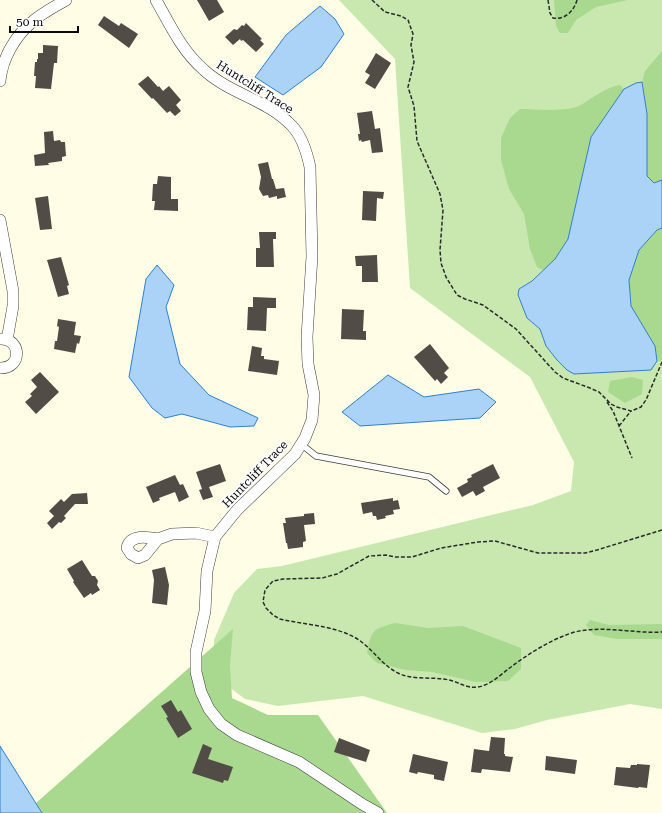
<svg xmlns="http://www.w3.org/2000/svg" width="662" height="813" viewBox="0 0 662 813" font-family="'Roboto Serif',serif">
<style>
.green{fill:#c8e8b0}
.forest{fill:#a9d98f}
.water{fill:#aad3f7;stroke:#3080cf}
.building{fill:#524c46}
.lines{fill:none;stroke-linecap:round;stroke-linejoin:round}
.lane-casing{stroke:#3c3c3c;stroke-width:7}
.street-casing{stroke:#3c3c3c;stroke-width:12}
.path{stroke:#2b2b2b;stroke-width:1.5;stroke-dasharray:4 2;stroke-linecap:butt}
.lane{stroke:#fff;stroke-width:5.5}
.street{stroke:#fff;stroke-width:11}
.labels{text-anchor:middle;dominant-baseline:central;stroke-width:4;stroke-linejoin:round;paint-order:stroke}
.street-label{font-size:12px;fill:#090909;stroke:#fff}
</style>
<rect width="100%" height="100%" fill="#fffde6"/>
<!-- green -->
<path class="green" d="M339 0H662V709L630 704 547 720 515 729 482 733 363 696 278 706 245 699 213 675 214 640 234 593 257 569 282 566 533 505 571 491 574 462 530 377 410 288 395 59Z"/>
<!-- forest -->
<path class="forest" d="M554 0H628L596 7 576 20 568 33H560L556 26Z
M662 51V180L654 183 647 177V114L642 82 645 71Z
M620 85 624 89 591 137 568 239 555 259 543 270 537 267 530 249 524 214 509 189 501 160V138L510 118 520 109C535 109 566 112 579 106 592 99 605 87 620 85Z
M662 228V361H657L655 346 631 306 629 280 639 250 657 230Z
M632 377 643 380 642 394 625 403 608 392 610 381Z
M590 620 609 625 662 624V639H617L594 635 586 625Z
M395 623 428 628 463 626 521 648V669L508 681 476 682 432 672 406 670 377 663 367 653C371 630 373 629 395 623Z
M233 629 230 666 232 698 268 715H318L387 813H42L36 803Z"/>
<!-- water -->
<path class="water" d="M320 6 335 19 344 34 321 67 283 95 255 77 286 35Z
M642 82 647 114V176L654 183 662 180V228L657 230 639 250 629 280 631 306 655 346 657 361 651 370 574 374 567 370 557 360 546 346 540 329 527 318 518 295 519 289 532 281 555 259 568 239 591 137 624 89 636 83Z
M157 265 174 285 166 307 180 364 209 395 258 418 254 426 230 427 182 414 165 418 152 408 129 377 146 279Z
M388 375 424 397 479 389 496 402 480 418 360 426 342 412Z
M0 746 42 813H0Z"/>
<!-- building -->
<path class="building" d="M197 0H217L224 12 209 21Z
M104 16 119 26 121 23 138 34 129 48 98 25Z
M246 23 262 39 260 40 264 44 256 52 243 40 241 41 240 39 233 45 225 37 234 29 237 30 242 25 244 26Z
M43 45 58 46 57 63H54L51 89 35 88 36 76H34L35 62H37V59H38V53H43Z
M376 53 391 63 375 89 365 83 370 75 365 72Z
M148 76 158 87 159 86 163 91 169 86 181 100 176 105 181 111 175 116 170 111 167 113 153 98 152 99 138 84Z
M372 111 375 129 380 128 383 152 372 153 370 140 362 142 361 140 359 141 358 134H360L357 113Z
M53 131 54 141 60 140 61 142H65L66 156 62 157V161L48 163 49 165 35 166 34 155 45 153 44 132Z
M268 162 272 179H273L276 189 284 188 286 197 277 199V196L269 198 268 195 263 196 259 189 261 177 258 164Z
M158 176 171 177V199H178V211L154 210 155 201H152L153 184H157Z
M363 191 384 192 383 199 377 198 376 221 362 220Z
M48 196 52 229 40 230 35 198Z
M259 232H276V239H273L274 267H256V248H260Z
M377 255 378 282H362V266H356L355 256Z
M61 257 69 285 67 286 69 294 58 297 47 260Z
M253 297 276 298V308H267L266 331 247 330 248 307H253Z
M342 309 364 310 363 331H366V340L341 339Z
M58 319 76 322 74 335 81 336 79 344 77 343 75 353 54 349 55 341H57L59 327 57 326Z
M430 344 449 368 444 373 448 377 441 384 437 379 435 381 414 357Z
M252 346 262 348 261 356H264V359L279 361 277 375 248 371Z
M40 372 59 392 36 414 25 402 32 396 30 394 37 387 31 380Z
M220 464 226 481 209 487 213 497 203 500 199 490 202 489 196 472Z
M493 464 500 478 483 487 485 491 476 496 473 491 462 497 457 488 468 482 467 479 472 477 471 475Z
M175 475 180 485 183 484 189 497 179 502 175 492 159 498 160 500 153 503 146 487Z
M87 493 88 504H75L64 516 66 518 61 523 59 522 52 529 47 523 54 516 49 511 61 499 64 502 72 494Z
M393 498V501L398 500 400 509 393 510 394 514 385 516 386 518 377 520 376 516H373L372 512 363 514 361 503Z
M314 513 315 524 304 525 306 541 303 542V547L288 549 287 543H286L283 523H286L285 518 304 516V514Z
M82 560 92 576H95L98 581 97 585 100 590 92 595 91 593 84 598 73 582 74 581 67 569Z
M165 567 169 585 167 605 152 603 154 580 152 570Z
M171 700 178 712 181 710 192 729 178 738 166 718 168 717 161 706Z
M491 737 505 738 504 754H505V756L513 757 510 772 482 769 481 773 471 772 474 749 489 751Z
M339 738 370 750 366 762 334 752Z
M203 744 212 748 208 759 233 767 228 781 224 780 223 783 192 773Z
M413 754 448 762 444 781 434 779V775L418 772 417 774 409 772Z
M546 756 577 760 575 774 545 770Z
M637 764 650 765 647 788 639 787 638 788 614 785 616 767 630 768 631 765H637Z"/>
<g class="lines">
<defs>
<path id="lane" d="M301 444 316 456 429 477 446 491"/>
<path id="street" d="M156 0C170 25 182 51 204 70 230 94 268 100 292 126 302 136 307 153 310 167L312 256 307 337 308 364 314 395 312 420 305 438 295 454 237 510 215 537 207 571 205 611 196 652V672L201 692 209 709 221 724 237 735 299 762 362 804 378 813
M0 81C2 59 15 36 32 22 42 13 54 7 66 0
M0 220 13 291V306L7 340
M0 368C22 369 22 339 1 339
M158 539C147 537 130 534 127 548L131 554 138 558 145 555 158 539 172 534 196 533 215 537"/>
</defs>
<!-- lane casing -->
<use href="#lane" class="lane-casing"/>
<!-- street casing -->
<use href="#street" class="street-casing"/>
<!-- path -->
<path class="path" d="M372 0 385 12 401 16 408 20 413 34 411 45 414 62 408 87 414 106 417 141 440 194 443 210 440 250 441 263 446 277 457 295 465 299 483 305 516 329 555 372 563 378 590 388 599 392 611 404 617 407 631 411 641 407 646 400 662 362
M548 0 550 13 553 18C565 20 574 11 577 0
M607 402 613 411 632 458
M619 426 631 411
M662 530 597 550 585 553H538L495 541 478 542 441 548 412 557H395L386 555 369 556 337 574 322 578 283 579 273 581 265 590 263 602 266 608 273 615 280 619C305 625 331 625 354 637 371 646 381 665 398 673 414 681 432 676 449 680 459 682 467 689 478 687 491 685 501 674 511 667 527 655 547 642 566 635 595 623 631 634 662 632"/>
<!-- lane -->
<use href="#lane" class="lane"/>
<!-- street -->
<use href="#street" class="street"/>
</g>
<g class="labels">
<!-- street labels -->
<g class="street-label">
<text transform="translate(255 87) rotate(32)">Huntcliff Trace</text>
<text transform="translate(255 474) rotate(-46)">Huntcliff Trace</text>
</g>
</g>
<!-- scale -->
<path d="M10 26v6h68v-6" fill="none" stroke="#090909" stroke-width="2"/>
<text x="16" y="26" font-size="12" fill="#090909" stroke="#ffffff" stroke-width="3" paint-order="stroke">50 m</text>
</svg>
